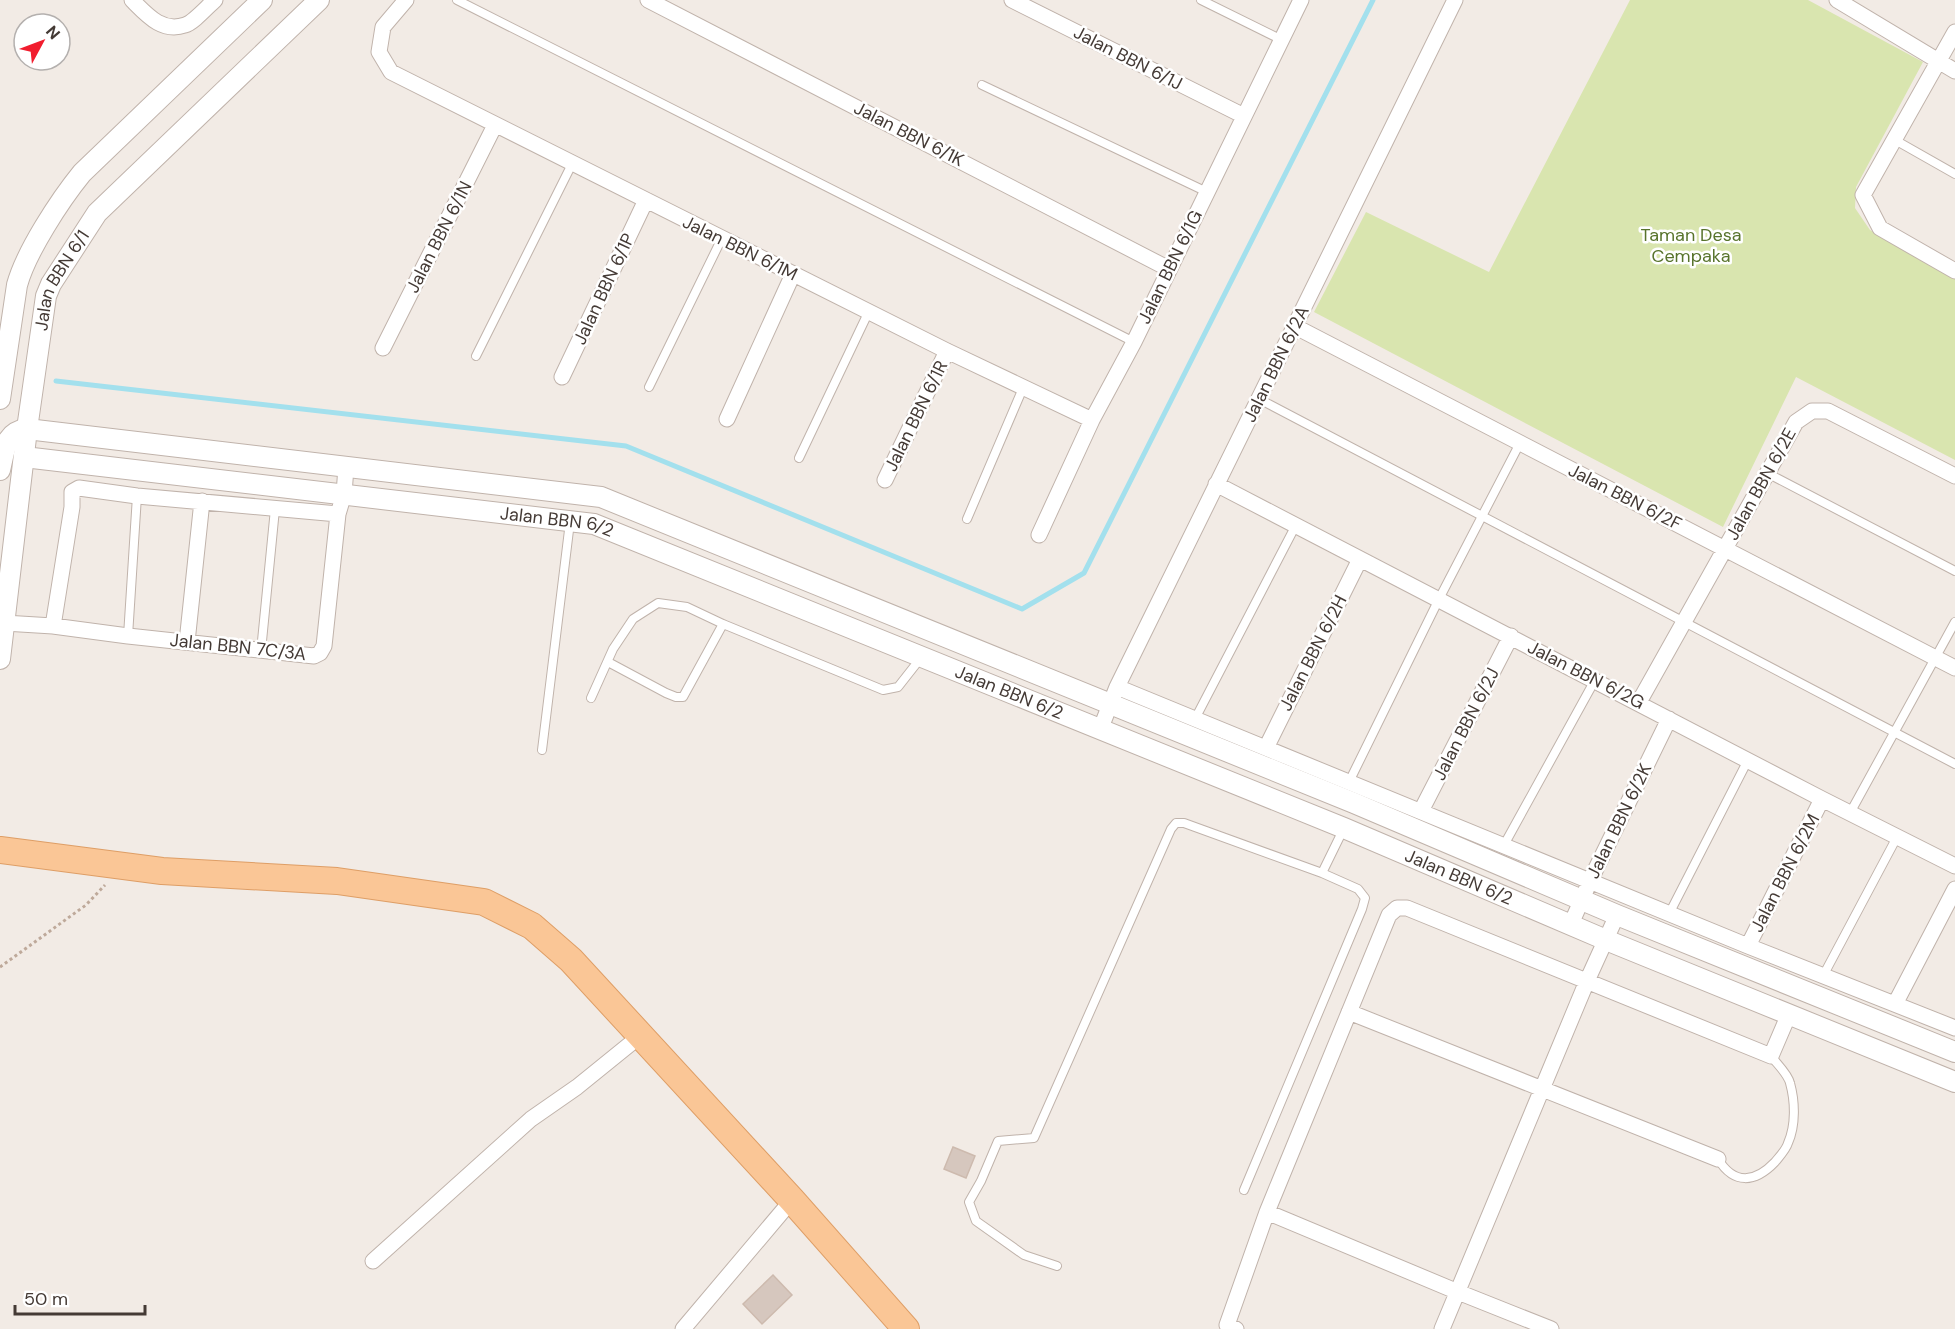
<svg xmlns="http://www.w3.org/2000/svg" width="1955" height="1329" viewBox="0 0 1955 1329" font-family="'DM Sans',sans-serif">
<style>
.green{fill:#d9e5af}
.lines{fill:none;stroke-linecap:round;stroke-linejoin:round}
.stream{stroke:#a3e0ed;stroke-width:5}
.building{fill:#d6c7be;stroke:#cdbaae;stroke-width:1.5}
.service-casing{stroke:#c0b3ab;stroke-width:10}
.minor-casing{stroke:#c0b3ab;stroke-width:17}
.tertiary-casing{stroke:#c0b3ab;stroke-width:22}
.primary-casing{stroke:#de9e66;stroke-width:28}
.path{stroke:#bea99a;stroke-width:3;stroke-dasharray:3 3;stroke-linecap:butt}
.service{stroke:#fff;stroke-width:8}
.minor{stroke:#fff;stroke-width:15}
.tertiary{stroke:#fff;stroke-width:20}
.primary{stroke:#fac696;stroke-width:26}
.labels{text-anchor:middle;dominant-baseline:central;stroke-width:5;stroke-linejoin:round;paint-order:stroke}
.street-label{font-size:18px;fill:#443a35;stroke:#fff}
.park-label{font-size:18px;fill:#57732b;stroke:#fff}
</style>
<rect width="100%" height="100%" fill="#f2ebe5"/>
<!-- green -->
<path class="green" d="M1630 0H1808L1923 62 1856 187 1855 208 1870 230 1955 279V460L1796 377 1723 527 1314 312 1366 212 1489 272Z"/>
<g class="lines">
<!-- stream -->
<path class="stream" d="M56 381 626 446 1022 609 1084 573 1373 0"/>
</g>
<!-- building -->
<path class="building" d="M953 1147 975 1156 966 1178 944 1169Z
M773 1275 792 1295 762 1324 743 1304Z"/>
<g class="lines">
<defs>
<path id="service" d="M457 0 1134 342
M1201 0 1282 40
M982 85 1207 192
M1895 140 1955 174
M476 356 573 162
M649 387 722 238
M1259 399 1955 764
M799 458 869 311
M1767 473 1955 571
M967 519 1023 388
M128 636 137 496
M261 651 275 509
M608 662 666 693 676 697H683L723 624
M591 698 613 649 633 619 658 603 687 607 723 624 883 690 898 687 920 659
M1195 719 1296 525
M542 750 570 522
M1349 782 1439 599 1520 443
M1850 813 1955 622
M1504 845 1595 680
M1669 914 1748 760
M1823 976 1897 837
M1718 1159C1734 1185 1755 1183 1775 1162 1779 1157 1786 1150 1788 1143 1796 1125 1795 1101 1790 1083 1788 1074 1777 1064 1771 1056
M1244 1190 1362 909 1365 898 1358 889 1322 873
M1057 1266 1024 1255 976 1221 969 1202 981 1181 998 1141 1034 1138 1171 829 1176 823H1184L1322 873 1344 828"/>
<path id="minor" d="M132 0C147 15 162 33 185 25 193 23 208 6 215 0
M406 0 383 27 379 52 391 72 947 351 1092 420
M648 0 1169 269
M1012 0 1244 116
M1837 0 1955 71
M1955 32 1863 195 1880 228 1955 271
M1294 326 1955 668
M383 348 495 125
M562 377 646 200
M727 419 793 274
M885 480 947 351
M1216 484 1822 799 1955 866
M1039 535 1092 420 1134 342 1301 0
M4 623 53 626 128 636 314 656 320 653 324 646 338 514 344 494 346 467
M53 626 72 507V492L79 488 137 496 338 514
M187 642 202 501
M1117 687 1748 946 1955 1028
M1639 702 1796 422 1812 411H1828L1955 476
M1100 730 1117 687 1455 0
M1266 748 1360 559
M1421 811 1511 636
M1571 924 1590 881 1669 719
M1748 946 1822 799
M1895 1004 1955 889
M1349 1012 1718 1159
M1267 1212 1458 1292 1551 1329
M373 1261 531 1119 577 1087 640 1036
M683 1329 792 1200
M1236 1329 1227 1325 1267 1212 1389 915 1397 908H1407L1771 1056 1789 1014
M1442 1329 1587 981 1617 915"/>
<g id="tertiary">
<path d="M0 399 17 285C26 252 60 200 82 173L262 0"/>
<path id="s1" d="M24 457 594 524 1344 828 1606 940 1955 1082"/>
<path d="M0 470C5 451 4 432 27 429L601 497 1354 803 1617 915 1955 1052"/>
<path id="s2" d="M0 659 27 429 46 296 51 284 97 213 319 0"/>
</g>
<path id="primary" d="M0 850 162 871 337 881 484 902 532 926 571 960 792 1200 906 1329"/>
</defs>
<!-- service casing -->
<use href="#service" class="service-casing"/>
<!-- minor casing -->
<use href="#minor" class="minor-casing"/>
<!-- tertiary casing -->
<use href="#tertiary" class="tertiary-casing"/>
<!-- primary casing -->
<use href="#primary" class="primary-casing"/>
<!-- path -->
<path class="path" d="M0 967 86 905 105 885"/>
<!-- service -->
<use href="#service" class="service"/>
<!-- minor -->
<use href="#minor" class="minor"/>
<!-- tertiary -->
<use href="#tertiary" class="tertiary"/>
<!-- primary -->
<use href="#primary" class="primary"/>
</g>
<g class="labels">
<!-- street labels -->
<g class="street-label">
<text transform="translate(1128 58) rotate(27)">Jalan BBN 6/1J</text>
<text transform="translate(909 134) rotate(27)">Jalan BBN 6/1K</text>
<text transform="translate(439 237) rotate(-63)">Jalan BBN 6/1N</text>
<text transform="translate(740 248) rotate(26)">Jalan BBN 6/1M</text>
<text transform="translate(1170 267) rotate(-64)">Jalan BBN 6/1G</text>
<text stroke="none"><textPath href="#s2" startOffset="386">Jalan BBN 6/1</textPath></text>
<text transform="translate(604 289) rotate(-65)">Jalan BBN 6/1P</text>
<text transform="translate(1276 364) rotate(-64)">Jalan BBN 6/2A</text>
<text transform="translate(916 416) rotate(-64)">Jalan BBN 6/1R</text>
<text transform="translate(1761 484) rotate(-61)">Jalan BBN 6/2E</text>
<text transform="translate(1625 497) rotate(27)">Jalan BBN 6/2F</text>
<text stroke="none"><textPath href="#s1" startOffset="537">Jalan BBN 6/2</textPath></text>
<text transform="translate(238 647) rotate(6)">Jalan BBN 7C/3A</text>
<text transform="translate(1313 653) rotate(-63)">Jalan BBN 6/2H</text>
<text transform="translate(1586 675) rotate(27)">Jalan BBN 6/2G</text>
<text stroke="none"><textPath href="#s1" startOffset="1022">Jalan BBN 6/2</textPath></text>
<text transform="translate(1466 724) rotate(-63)">Jalan BBN 6/2J</text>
<text transform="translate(1619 821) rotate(-64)">Jalan BBN 6/2K</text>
<text transform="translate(1785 873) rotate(-63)">Jalan BBN 6/2M</text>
<text stroke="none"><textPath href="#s1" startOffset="1508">Jalan BBN 6/2</textPath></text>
</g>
<!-- park labels -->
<g class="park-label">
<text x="1691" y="235">Taman Desa<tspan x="1691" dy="21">Cempaka</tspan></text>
</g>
</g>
<!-- north arrow -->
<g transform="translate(42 42) rotate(49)"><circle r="28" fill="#ffffff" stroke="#b4b0ae" stroke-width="1.5"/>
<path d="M0-4.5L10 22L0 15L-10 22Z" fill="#f11d2e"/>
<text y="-9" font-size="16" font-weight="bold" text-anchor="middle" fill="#443a35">N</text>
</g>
<!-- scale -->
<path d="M15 1305v9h130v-9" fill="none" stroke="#443a35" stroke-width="3"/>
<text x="24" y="1305" font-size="18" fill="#443a35" stroke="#ffffff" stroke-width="4.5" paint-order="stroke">50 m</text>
</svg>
